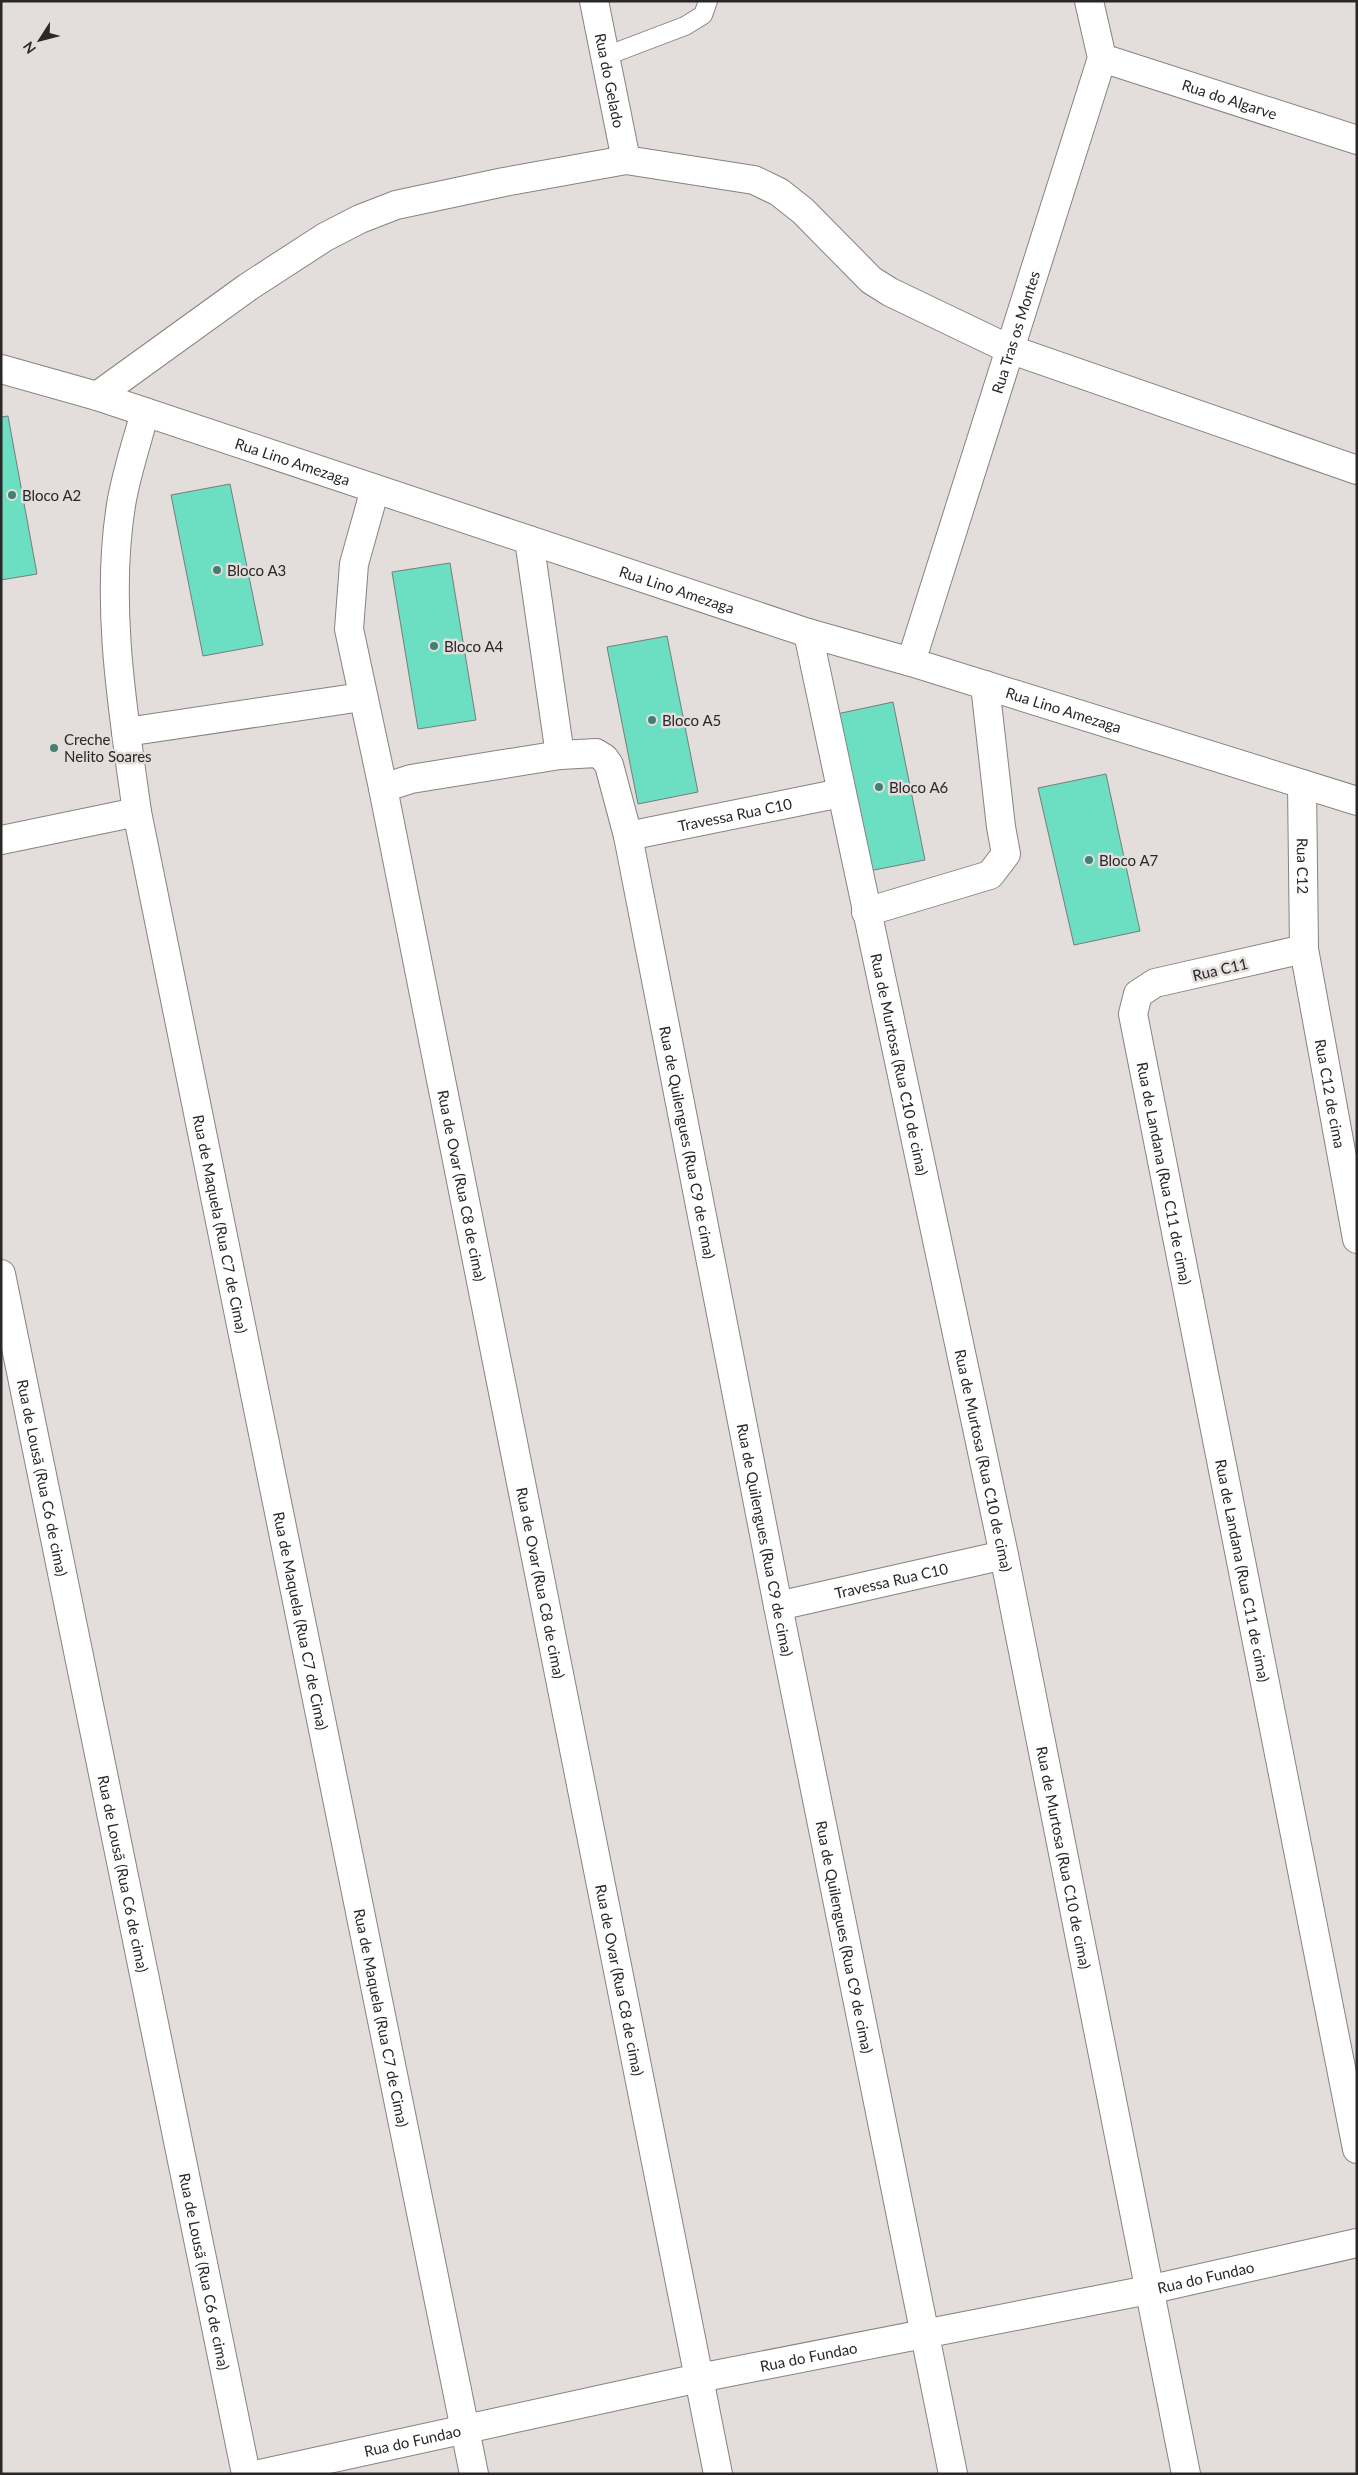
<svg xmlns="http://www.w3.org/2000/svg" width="1358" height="2475" viewBox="0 0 1358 2475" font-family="Lato,sans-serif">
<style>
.building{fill:#6cdec2;stroke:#777d7b}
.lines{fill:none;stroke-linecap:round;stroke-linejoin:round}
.service-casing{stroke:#888281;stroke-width:20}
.minor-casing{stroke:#888281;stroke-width:30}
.tertiary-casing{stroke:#888281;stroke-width:30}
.service{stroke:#fff;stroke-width:18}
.minor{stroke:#fff;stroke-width:28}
.tertiary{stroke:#fff;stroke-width:28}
.poi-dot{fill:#408171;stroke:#e3dddc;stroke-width:2}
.labels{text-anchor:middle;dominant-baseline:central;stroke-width:5;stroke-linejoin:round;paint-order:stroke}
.street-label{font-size:15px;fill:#292727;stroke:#e3dddc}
.poi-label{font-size:15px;fill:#292727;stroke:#e3dddc;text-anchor:start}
</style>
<rect width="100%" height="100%" fill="#e3dddc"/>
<!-- building -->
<path class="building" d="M8 416 37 574 1 580V417Z
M230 484 263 645 203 656 171 495Z
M450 563 476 720 418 729 392 572Z
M667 636 698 792 638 804 607 647Z
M893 702 925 860 864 872 832 715Z
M1106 774 1140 931 1074 945 1038 788Z"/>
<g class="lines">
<defs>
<path id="service" d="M606 56 685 26 703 15 708 1"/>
<g id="minor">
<path id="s1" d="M594 1 626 160"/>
<path id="s2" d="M1102 58 1357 140"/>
<path d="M97 396 248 287 325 237 360 219 396 205 504 182 626 160 754 180 779 192 803 211 871 280 890 292 1009 349 1357 470"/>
<path id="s3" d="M145 412C137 442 126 474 121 505 105 606 123 711 137 812L474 2474"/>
<path id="s4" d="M375 489 354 564 349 629 383 788 718 2474"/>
<path d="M529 540 560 755"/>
<path id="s5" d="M808 633 1004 1555 1186 2474"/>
<path id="s6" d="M911 662 1102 58 1089 1"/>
<path d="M126 732 362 697"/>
<path id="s7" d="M1302 784 1304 949 1357 1239"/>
<path id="s8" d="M383 788 411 779 560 755 596 753 604 758 609 765 628 836 778 1606 953 2474"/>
<path id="s9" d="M628 836 841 793"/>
<path d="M1 840 137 812"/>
<path d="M866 912 990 875 1006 854 1001 827 985 685"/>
<path id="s10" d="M1304 949 1155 983 1138 994 1133 1014 1357 2149"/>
<path id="s11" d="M1 1274 246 2474"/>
<path id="s12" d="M778 1606 1004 1555"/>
<path id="s13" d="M260 2474 699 2378 1148 2290 1357 2243"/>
</g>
<g id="tertiary">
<path id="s14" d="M1 369 97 396 808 633 911 662 1357 801"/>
</g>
</defs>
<!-- service casing -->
<use href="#service" class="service-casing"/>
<!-- minor casing -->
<use href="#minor" class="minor-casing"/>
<!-- tertiary casing -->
<use href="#tertiary" class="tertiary-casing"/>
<!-- service -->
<use href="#service" class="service"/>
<!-- minor -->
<use href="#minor" class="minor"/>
<!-- tertiary -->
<use href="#tertiary" class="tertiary"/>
</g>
<!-- markers -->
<g class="poi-dot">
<circle cx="12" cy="495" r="5"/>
<circle cx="217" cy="570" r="5"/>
<circle cx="434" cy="646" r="5"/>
<circle cx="652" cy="720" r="5"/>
<circle cx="54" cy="748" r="5"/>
<circle cx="879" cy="787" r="5"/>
<circle cx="1089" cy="860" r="5"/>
</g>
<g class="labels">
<!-- street labels -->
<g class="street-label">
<text stroke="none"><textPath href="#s1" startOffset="81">Rua do Gelado</textPath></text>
<text stroke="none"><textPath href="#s2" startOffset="134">Rua do Algarve</textPath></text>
<text stroke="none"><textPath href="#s6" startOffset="346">Rua Tras os Montes</textPath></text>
<text stroke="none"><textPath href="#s14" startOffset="306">Rua Lino Amezaga</textPath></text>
<text stroke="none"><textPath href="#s14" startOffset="711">Rua Lino Amezaga</textPath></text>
<text stroke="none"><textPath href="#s14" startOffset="1116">Rua Lino Amezaga</textPath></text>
<text stroke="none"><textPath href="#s9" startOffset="109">Travessa Rua C10</textPath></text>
<text stroke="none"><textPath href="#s7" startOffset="82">Rua C12</textPath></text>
<text transform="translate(1220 969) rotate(-13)">Rua C11</text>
<text stroke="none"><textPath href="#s5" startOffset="441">Rua de Murtosa (Rua C10 de cima)</textPath></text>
<text stroke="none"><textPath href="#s7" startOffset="312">Rua C12 de cima</textPath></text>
<text stroke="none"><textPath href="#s8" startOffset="620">Rua de Quilengues (Rua C9 de cima)</textPath></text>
<text stroke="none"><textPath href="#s10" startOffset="356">Rua de Landana (Rua C11 de cima)</textPath></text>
<text stroke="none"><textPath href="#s4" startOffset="711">Rua de Ovar (Rua C8 de cima)</textPath></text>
<text stroke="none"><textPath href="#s3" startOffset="825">Rua de Maquela (Rua C7 de Cima)</textPath></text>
<text stroke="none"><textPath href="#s5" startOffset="846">Rua de Murtosa (Rua C10 de cima)</textPath></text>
<text stroke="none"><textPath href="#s11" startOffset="208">Rua de Lousã (Rua C6 de cima)</textPath></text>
<text stroke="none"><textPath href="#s8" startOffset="1025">Rua de Quilengues (Rua C9 de cima)</textPath></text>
<text stroke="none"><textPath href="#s10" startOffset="761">Rua de Landana (Rua C11 de cima)</textPath></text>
<text stroke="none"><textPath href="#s12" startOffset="116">Travessa Rua C10</textPath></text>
<text stroke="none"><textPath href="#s4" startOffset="1116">Rua de Ovar (Rua C8 de cima)</textPath></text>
<text stroke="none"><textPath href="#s3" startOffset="1230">Rua de Maquela (Rua C7 de Cima)</textPath></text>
<text stroke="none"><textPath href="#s5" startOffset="1251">Rua de Murtosa (Rua C10 de cima)</textPath></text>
<text stroke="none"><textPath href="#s11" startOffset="612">Rua de Lousã (Rua C6 de cima)</textPath></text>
<text stroke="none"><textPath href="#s8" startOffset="1430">Rua de Quilengues (Rua C9 de cima)</textPath></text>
<text stroke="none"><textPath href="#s4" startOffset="1521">Rua de Ovar (Rua C8 de cima)</textPath></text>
<text stroke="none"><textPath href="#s3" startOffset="1635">Rua de Maquela (Rua C7 de Cima)</textPath></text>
<text stroke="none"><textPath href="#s11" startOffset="1018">Rua de Lousã (Rua C6 de cima)</textPath></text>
<text stroke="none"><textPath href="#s13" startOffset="966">Rua do Fundao</textPath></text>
<text stroke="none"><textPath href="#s13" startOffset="561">Rua do Fundao</textPath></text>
<text stroke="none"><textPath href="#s13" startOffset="156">Rua do Fundao</textPath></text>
</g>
<!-- poi labels -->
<g class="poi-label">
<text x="22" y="495">Bloco A2</text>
<text x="227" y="570">Bloco A3</text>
<text x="444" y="646">Bloco A4</text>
<text x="662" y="720">Bloco A5</text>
<text x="64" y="739">Creche<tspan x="64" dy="17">Nelito Soares</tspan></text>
<text x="889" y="787">Bloco A6</text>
<text x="1099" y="860">Bloco A7</text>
</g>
</g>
<!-- border -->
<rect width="1358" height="2475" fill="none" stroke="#292727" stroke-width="5"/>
<!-- north arrow -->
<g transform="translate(40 40) rotate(234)" stroke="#e3dddc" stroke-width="4" paint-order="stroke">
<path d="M0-4L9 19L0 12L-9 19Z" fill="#292727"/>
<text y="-8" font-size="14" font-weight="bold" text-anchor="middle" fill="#292727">N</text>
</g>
</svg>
